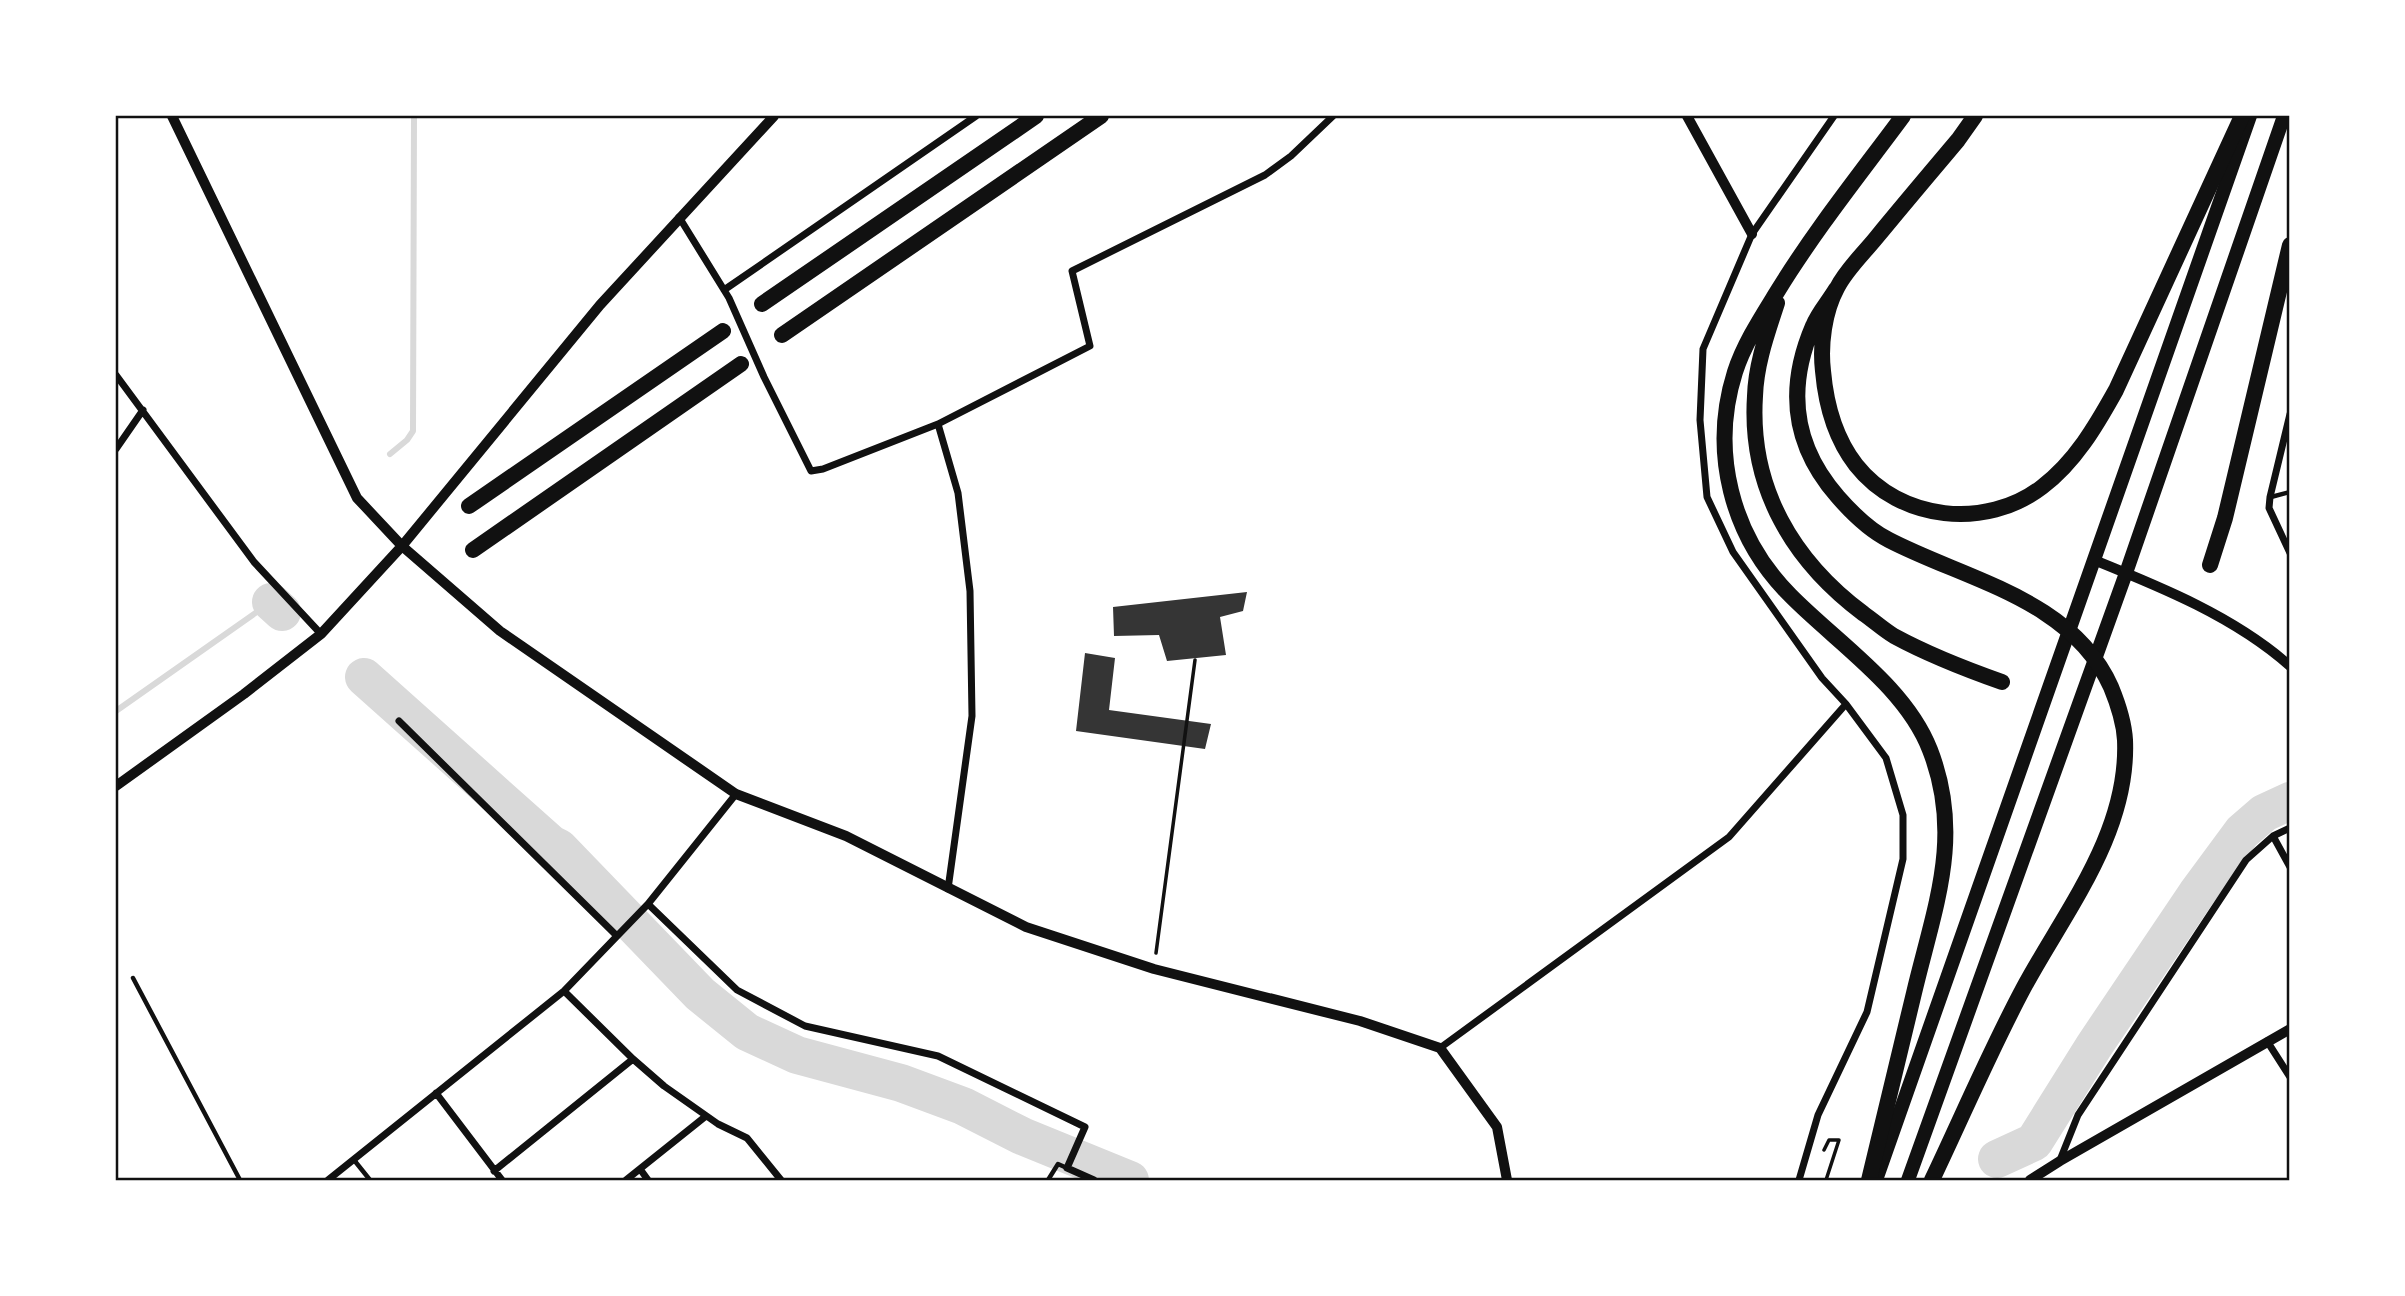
<svg xmlns="http://www.w3.org/2000/svg" width="2405" height="1296" viewBox="0 0 2405 1296" font-family="'PT Sans Narrow',sans-serif">
<style>
.lines{fill:none;stroke-linecap:round;stroke-linejoin:round}
.stream{stroke:#d9d9d9;stroke-width:6}
.river{stroke:#d9d9d9;stroke-width:38}
.building{fill:#353535}
.path{stroke:#111;stroke-width:3.5}
.service{stroke:#111;stroke-width:4.5}
.minor{stroke:#111;stroke-width:7}
.tertiary{stroke:#111;stroke-width:10}
.primary{stroke:#111;stroke-width:14}
.motorway{stroke:#111;stroke-width:16}
.neatline{fill:none;stroke:#111;stroke-width:2.5}
</style>
<rect width="100%" height="100%" fill="#fff"/>
<g class="lines">
<!-- stream -->
<path class="stream" d="M390 454 407 440 413 431 414 116
M116 711 271 602"/>
<!-- river -->
<path class="river" d="M271 602 282 612
M364 677 551 844 559 848 700 994 747 1032 797 1055 901 1083 963 1106 1022 1136 1130 1180
M1997 1159 2034 1142 2094 1046 2197 893 2242 832 2264 813 2290 801"/>
</g>
<!-- building -->
<path class="building" d="M1247 592 1243 611 1220 617 1226 655 1167 661 1159 635 1114 636 1113 607Z
M1085 653 1115 658 1109 710 1211 724 1205 749 1076 731Z"/>
<g class="lines">
<!-- path -->
<path class="path" d="M1156 953 1195 660
M1824 1150 1829 1140H1839L1826 1180"/>
<!-- service -->
<path class="service" d="M2271 497 2290 492
M133 978 240 1180
M354 1160 370 1180
M1048 1180 1058 1164 1067 1168"/>
<!-- minor -->
<path class="minor" d="M679 217 729 298 764 377 811 471 823 469 938 424
M724 290 976 116
M116 375 254 562 321 634
M2290 414 2270 497 2269 508 2290 553
M116 449 143 410
M399 721 617 936
M2273 836 2290 867
M948 889 972 716 970 591 958 493 938 424 1090 346 1072 271 1265 175 1291 156 1333 116
M648 904 737 990 805 1026 938 1056 1085 1127 1067 1168 1094 1180
M564 991 633 1059 664 1086 718 1124 747 1138 781 1180
M2267 1041 2290 1077
M1440 1048 1729 837 1846 704 1822 678 1733 552 1707 497 1700 420 1703 349 1752 234 1834 116
M436 1093 502 1180
M2060 1160 2078 1115 2246 860 2273 836 2290 828
M640 1169 648 1180
M494 1171 633 1059
M328 1180 564 991 648 904 736 794
M626 1180 706 1116
M1799 1180 1818 1115 1867 1012 1903 859V815L1886 758 1846 704"/>
<!-- tertiary -->
<path class="tertiary" d="M172 116 357 498 402 546 500 631 736 794 846 836 1026 927 1154 969 1360 1021 1440 1048 1497 1127 1507 1180
M1687 116 1752 234
M2094 560C2161 587 2235 617 2290 666
M116 786 244 694 321 634 402 546 600 305 774 116
M2030 1180 2060 1161 2290 1029"/>
<!-- primary -->
<path class="primary" d="M1876 1180 2250 116
M1908 1180 2126 573 2284 116"/>
<!-- motorway -->
<path class="motorway" d="M1975 116 1958 140C1931 172 1903 205 1876 238 1863 254 1846 270 1837 288 1824 312 1820 345 1823 371 1826 405 1835 438 1856 465 1900 521 1986 530 2042 487 2075 462 2096 426 2116 390L2242 116
M1836 289C1829 301 1818 313 1813 326 1786 389 1793 446 1838 497 1852 513 1869 530 1889 540 1966 580 2072 599 2111 687 2118 704 2124 722 2125 740 2129 833 2065 911 2023 989 1990 1051 1962 1117 1932 1180
M1777 303C1767 334 1756 364 1755 396 1749 488 1793 561 1864 614 1874 621 1884 630 1894 636 1929 655 1965 669 2002 682
M762 304 1036 116
M782 335 1101 116
M469 506 723 331
M473 550 741 364
M2210 565 2225 518 2290 245
M1869 1180C1884 1118 1899 1055 1914 993 1934 908 1964 837 1930 750 1906 687 1836 642 1790 595 1731 536 1710 451 1735 372 1744 344 1761 318 1777 292 1815 230 1860 174 1903 116"/>
</g>
<!-- border -->
<rect width="2405" height="1296" fill="none" stroke="#ffffff" stroke-width="234"/>
<rect x="117" y="117" width="2171" height="1062" class="neatline"/>
</svg>
